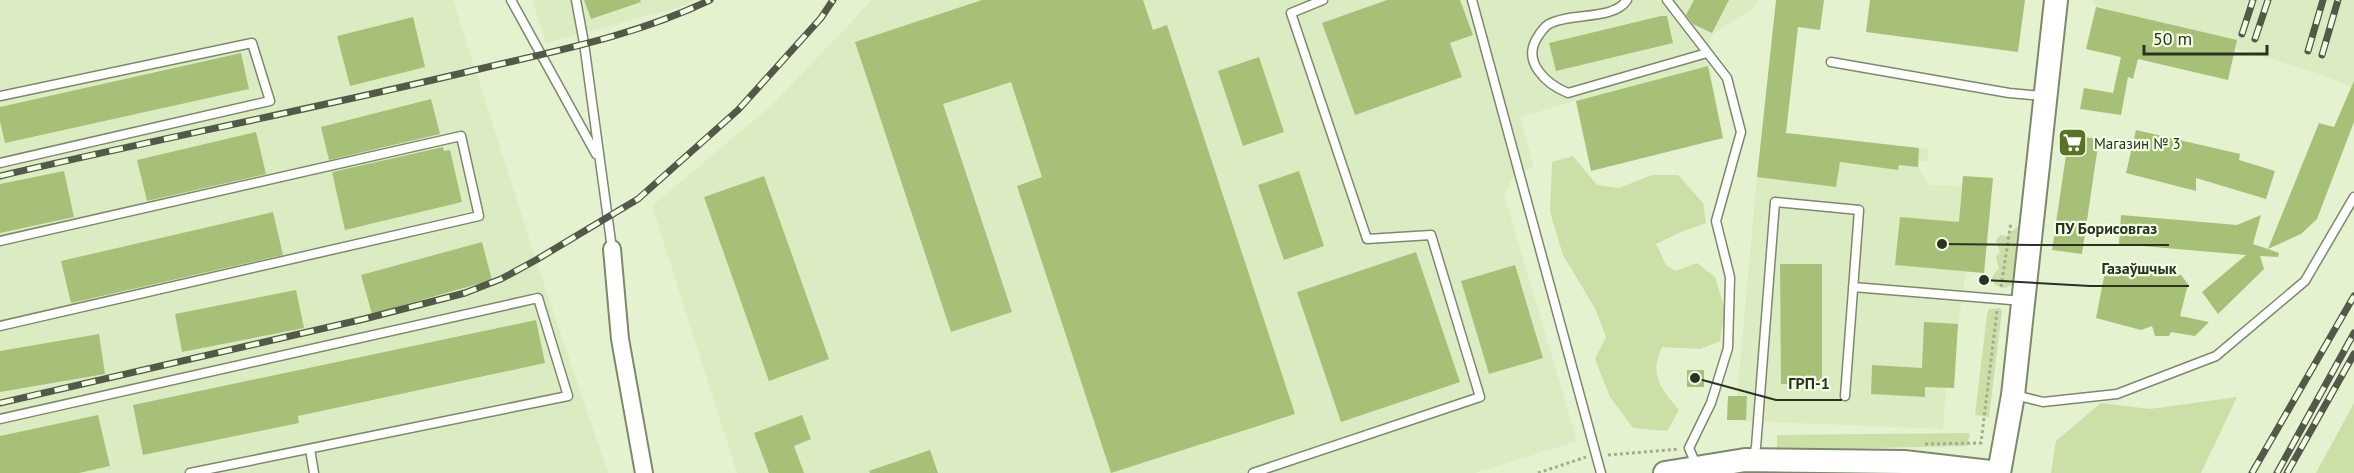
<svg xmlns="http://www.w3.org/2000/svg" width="2354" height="473" viewBox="0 0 2354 473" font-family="'PT Sans',sans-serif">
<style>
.built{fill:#dbecc2}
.green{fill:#cae0a7}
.building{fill:#a6c177}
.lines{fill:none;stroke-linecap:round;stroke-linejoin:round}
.lane-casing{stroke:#7d896a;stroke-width:11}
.street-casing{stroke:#7d896a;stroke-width:20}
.secondary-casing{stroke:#7d896a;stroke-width:26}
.path{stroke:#a2ac92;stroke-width:3;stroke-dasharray:3 3;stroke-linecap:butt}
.lane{stroke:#fff;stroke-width:8}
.street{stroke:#fff;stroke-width:16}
.secondary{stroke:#fff;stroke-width:22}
.rail-casing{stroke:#525948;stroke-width:7}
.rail{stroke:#f3ffe3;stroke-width:4.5;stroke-dasharray:14;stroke-linecap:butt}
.labels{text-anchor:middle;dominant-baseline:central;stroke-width:4.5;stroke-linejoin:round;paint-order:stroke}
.poi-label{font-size:15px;fill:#2c3124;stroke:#f3ffe3;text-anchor:start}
.leader{fill:none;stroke:#2c3124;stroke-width:2}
.callout-dot{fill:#2c3124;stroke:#f3ffe3;stroke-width:2}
.callout-label{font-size:16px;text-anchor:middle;font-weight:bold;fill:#2c3124;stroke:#f3ffe3;stroke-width:4.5;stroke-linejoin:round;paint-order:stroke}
</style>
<rect width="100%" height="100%" fill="#e5f2d0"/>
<!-- built -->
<path class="built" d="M0 0H453L536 260 608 473H0Z
M532 0H695L677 8 546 43Z
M872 0H1758L1754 8 1712 34 1707 53 1723 138 1591 171 1576 101 1520 117 1534 167 1514 176 1504 194 1577 441 1475 473H737L652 206 772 105Z
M2093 0H2354V88L2317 73 2096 7Z
M1901 147 1929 149 1928 161H1919L1918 167 1928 185 1962 186 1963 176 1993 178 1984 273 1966 272 1958 324 1954 388H1946L1943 429 1727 420 1728 396H1737L1757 177 1836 187 1840 162 1898 170Z"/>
<!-- green -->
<path class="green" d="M1573 156 1597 185 1619 188 1652 175H1678L1703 203 1706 223 1681 232 1656 244 1666 265 1676 271 1697 263 1715 277 1725 310 1720 341 1700 349 1662 347C1649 375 1660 388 1679 410L1667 431 1633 428 1610 397 1595 359 1606 337 1596 310 1563 255 1550 212 1552 162Z
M2018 226 2022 228 2014 284 2005 288 1995 285 1992 278C2000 262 2000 278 1996 256L2000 252 1996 240 2000 235 2007 236Z
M2000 308 2002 311 1989 417 1975 415 1987 314 1989 309Z
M2237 397 2201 473H2051L2056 441 2101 403 2150 409Z
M2354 403V473H2316Z
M1970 433 1967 446 1777 450V435Z"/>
<!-- building -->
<path class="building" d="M584 0H640L641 2 591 19Z
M982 0H1143L1153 30 1167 25 1295 414 1111 473 1017 186 1042 177 1011 82 943 104 1012 312 951 332 855 42Z
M1387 0H1460L1473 35 1450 43 1462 77 1355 115 1322 23Z
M1694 0H1729L1712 33 1693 24 1686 15Z
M1776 0H1824L1820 30 1798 27 1786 133 1919 148 1918 167 1899 165 1898 170 1840 162 1836 187 1757 177Z
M1870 0H2025L2018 52 1866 32Z
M2096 7 2237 40 2228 80 2138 59 2133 79 2128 77 2121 115 2080 109 2084 88 2113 93 2121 57 2086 49Z
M1661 16H1667L1673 43 1556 71 1549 43Z
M413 17 425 67 350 86 337 36Z
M241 53 249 89 5 143 0 121V107Z
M1259 57 1284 132 1243 146 1218 71Z
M1708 66 1723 138 1591 171 1576 101Z
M2354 81V122L2317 219 2301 234 2268 249 2279 253 2278 257 2260 256 2264 269 2218 314 2202 292 2246 255 2119 244 2121 215 2237 225 2261 215 2253 244 2268 249 2319 123 2334 127Z
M431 99 440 134 329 160 321 127Z
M2136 130 2240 154 2239 160 2275 171 2266 199 2196 178V191L2126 173Z
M256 132 266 174 147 201 137 160Z
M2069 135 2099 139 2082 254 2052 250Z
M443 147 444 151 450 150 462 202 345 230 332 172Z
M64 171 74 217 0 233V184Z
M1299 171 1324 246 1284 260 1258 185Z
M764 176 829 359 769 381 704 197Z
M1963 176 1993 178 1984 273 1895 265 1900 217 1959 222Z
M273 212 283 255 71 303 61 261Z
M482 242 492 280 372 314 361 275Z
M1416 252 1460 382 1341 422 1297 292Z
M1780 264H1822V385L1781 384Z
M1515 265 1543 358 1489 374 1461 281Z
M2105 272 2181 275 2188 284 2180 316 2209 322 2195 336 2171 332 2169 336H2155L2152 326 2141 330 2096 318Z
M296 290 304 328 182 352 175 314Z
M536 320 545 363 298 416 299 423 143 455 133 405Z
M1924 322 1958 324 1954 388 1925 387V397L1871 394 1872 365 1922 368Z
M99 334 105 374 0 392V351Z
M1687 370H1704V387H1687Z
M1728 396H1747L1746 420H1727Z
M98 415 110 466 79 473H0V436Z
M802 415 811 439 794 446 804 473H769L754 433Z
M930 450 938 473H870L869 471Z"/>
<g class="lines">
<defs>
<path id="lane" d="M511 0 596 154
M576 0 584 43 612 249
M1472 0 1601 473
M1627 0C1613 21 1571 12 1549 24 1544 27 1540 33 1537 38 1522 62 1546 84 1568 93L1707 53
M1667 0 1727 78 1741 132 1716 221 1730 277 1728 348 1711 403 1689 448 1697 467
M1831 62 2009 93 2043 96
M0 96 252 43 270 101 0 163
M0 241 461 136 479 216 0 326
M1853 287 2023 301
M2015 395 2043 402 2117 394 2216 356 2305 281 2354 197
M0 419 538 298 568 396 190 473
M310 449 314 473
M1752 459 1756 447 1775 202 1859 210 1845 396
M1253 473 1480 397 1431 235 1367 239 1291 13 1323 0"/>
<path id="street" d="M612 249 620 339 644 473"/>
<path id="secondary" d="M1665 473 1745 460 1904 462 1999 473
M1999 473 2013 395 2056 0"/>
</defs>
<!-- lane casing -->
<use href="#lane" class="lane-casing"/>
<!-- street casing -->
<use href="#street" class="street-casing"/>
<!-- secondary casing -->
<use href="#secondary" class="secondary-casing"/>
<!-- path -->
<path class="path" d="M2001 287 2011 222
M1925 444 1981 443 1997 311
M1608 455 1679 449
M1538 473 1586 457"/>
<!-- lane -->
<use href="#lane" class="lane"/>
<!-- street -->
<use href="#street" class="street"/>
<!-- secondary -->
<use href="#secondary" class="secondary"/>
<defs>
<path id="rail" d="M2242 34 2253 0
M2255 39 2268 0
M2308 51 2323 0
M2322 55 2338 0
M0 176C158 139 317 108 475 70 555 51 635 36 710 0
M0 403 364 319 465 293 501 279 536 260 638 199 738 110 821 18 833 0
M2252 473 2354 296
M2277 473 2354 333
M2287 473 2354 354"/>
</defs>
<!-- rail casing -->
<use href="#rail" class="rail-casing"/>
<!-- rail -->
<use href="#rail" class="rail"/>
</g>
<!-- icons -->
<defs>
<symbol id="supermarket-square" viewBox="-11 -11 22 22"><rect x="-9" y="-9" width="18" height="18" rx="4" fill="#597224" stroke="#f3ffe3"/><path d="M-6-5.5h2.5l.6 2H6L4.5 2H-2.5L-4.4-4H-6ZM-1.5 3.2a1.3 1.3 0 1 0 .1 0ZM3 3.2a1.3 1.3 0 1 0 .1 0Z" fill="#fff"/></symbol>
</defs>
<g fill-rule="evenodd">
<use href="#supermarket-square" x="2056" y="126" width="33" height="33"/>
</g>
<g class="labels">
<!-- poi labels -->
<g class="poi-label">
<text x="2094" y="143">Магазин № 3</text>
</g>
</g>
<!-- callouts -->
<path class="leader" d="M1942 244L2042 245H2169M1984 280L2090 286H2189M1695 378L1776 400H1842"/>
<g class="callout-dot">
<circle cx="1942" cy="244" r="6"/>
<circle cx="1984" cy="280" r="6"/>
<circle cx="1695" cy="378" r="6"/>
</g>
<g class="callout-label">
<text x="2106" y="234">ПУ Борисовгаз</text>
<text x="2139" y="274">Газаўшчык</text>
<text x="1809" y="389">ГРП-1</text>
</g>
<!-- scale -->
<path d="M2144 45v9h123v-9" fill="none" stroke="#2c3124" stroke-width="3"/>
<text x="2153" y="45" font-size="18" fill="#2c3124" stroke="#f3ffe3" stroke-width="4.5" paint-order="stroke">50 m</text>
</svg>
